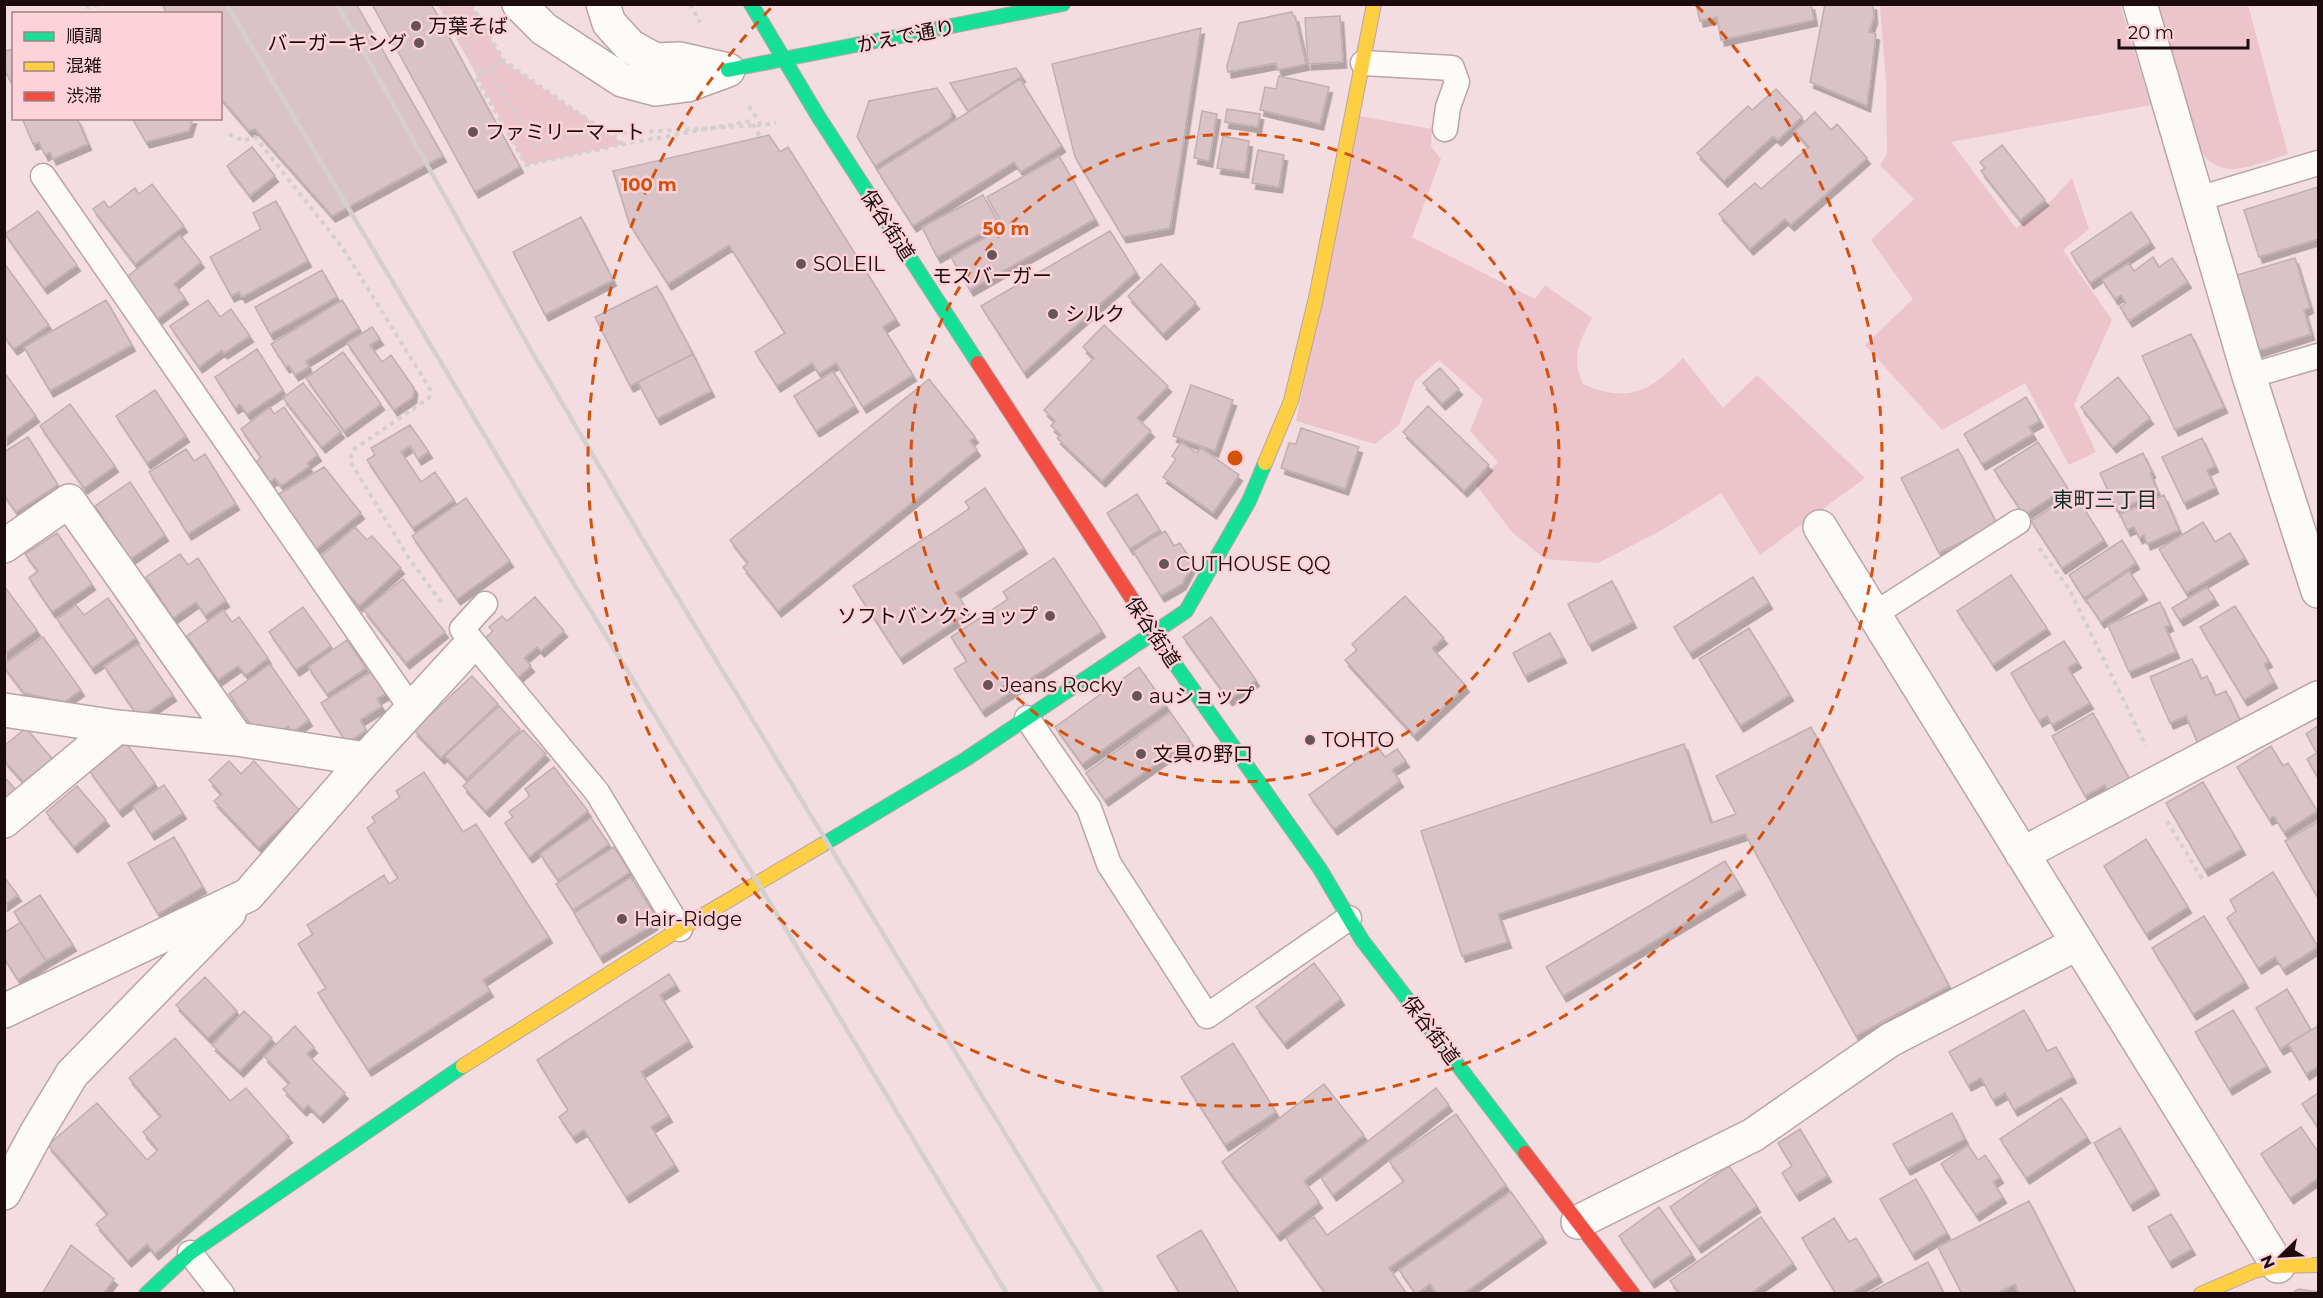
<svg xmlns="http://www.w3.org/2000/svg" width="2323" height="1298" viewBox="0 0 2323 1298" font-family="Montserrat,'Noto Sans JP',sans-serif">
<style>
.green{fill:#ecc4cb}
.building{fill:#dac3c7;stroke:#c0aeb0;stroke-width:1.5;filter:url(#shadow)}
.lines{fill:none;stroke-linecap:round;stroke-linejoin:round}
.lane-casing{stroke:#b9a5a8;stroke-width:27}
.street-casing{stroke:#b9a5a8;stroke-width:36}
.fast-casing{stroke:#b9a5a8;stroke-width:16}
.slow-casing{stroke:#b9a5a8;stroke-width:16}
.jam-casing{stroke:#b9a5a8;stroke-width:16}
.path{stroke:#d6cfd0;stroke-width:4;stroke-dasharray:4.5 4.5;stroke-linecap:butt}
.lane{stroke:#fdfafa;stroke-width:24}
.street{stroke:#fdfafa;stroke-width:33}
.fast{stroke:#16e098;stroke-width:14}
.slow{stroke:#ffcf43;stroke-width:14}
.jam{stroke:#f24e42;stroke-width:14}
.rail{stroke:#d5cfd0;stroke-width:4.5}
.path-bridge{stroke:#d6cfd0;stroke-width:4;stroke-dasharray:4.5 4.5;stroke-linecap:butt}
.ring{fill:none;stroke:#d4510c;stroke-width:3;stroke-dasharray:10 8}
.poi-dot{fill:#675458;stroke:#fdd3d9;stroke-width:2}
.labels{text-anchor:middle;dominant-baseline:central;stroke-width:5;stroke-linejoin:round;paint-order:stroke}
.poi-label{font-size:20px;fill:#1c0b0e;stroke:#fdd3d9;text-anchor:start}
.street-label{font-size:20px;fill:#1c0b0e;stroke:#fdd3d9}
.neighbourhood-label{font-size:21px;fill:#10322f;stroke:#fdd3d9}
.centre{fill:#d4510c;stroke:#fdd3d9;stroke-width:3}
.ring-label{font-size:18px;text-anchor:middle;font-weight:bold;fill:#d4510c;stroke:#fdd3d9;stroke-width:5;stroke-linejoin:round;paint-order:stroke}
</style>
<defs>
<filter id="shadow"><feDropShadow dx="3.5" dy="6" stdDeviation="0" flood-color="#0004"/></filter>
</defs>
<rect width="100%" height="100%" fill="#f3dde0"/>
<!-- green -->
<path class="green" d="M438 5H471L504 62 624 144 526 165Z
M1880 5H2120L2151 105 1951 142 2016 228 2049 203 2072 178 2089 229 2063 250 2112 320 2074 405 2096 452 2069 465 2025 383 1942 430 1865 345 1913 299 1871 240 1914 199 1880 165 1887 154 1886 83Z
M2157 5H2248L2288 154C2258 163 2220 185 2200 149Z
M1359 116 1432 129 1431 146 1441 159 1412 237 1535 299 1545 285 1592 318C1579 342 1571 357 1583 384 1628 404 1651 391 1683 358L1723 408 1757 375 1865 478 1760 555 1721 493 1662 530 1598 563 1545 559 1512 532 1476 485 1498 462 1470 431 1483 399 1439 360 1415 381 1399 425 1375 444 1296 421Z"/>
<!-- building -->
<path class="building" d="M162 4H356L443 156 332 216 255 129 249 131 220 97V14H167Z
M372 4H431L520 167 475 192Z
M1696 4H1811L1814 20 1721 40 1717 17 1700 21Z
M1825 4H1873L1874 18 1869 32 1876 34 1867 106 1810 82Z
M1292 12 1293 16H1295L1306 64 1278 70 1276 63 1228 72 1227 66 1239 23Z
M1340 16 1343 62 1308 64 1305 18Z
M1201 28 1170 228 1123 237 1075 157 1052 64Z
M14 49V84H12L4 69V51Z
M1016 68 1022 76 968 111 950 83Z
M1279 76 1329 87 1320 124 1260 110 1265 87 1276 89Z
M1020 79 1062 146 1021 172 1014 162 913 226 877 170Z
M937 88 952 111 950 119 875 166 857 137 869 101Z
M1776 89 1802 117 1778 140 1773 136 1724 181 1697 153 1748 106 1752 110Z
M1227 109 1260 114 1258 127 1225 122Z
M1202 111 1217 114 1209 161 1194 158Z
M1815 112 1831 130 1837 124 1867 158 1791 225 1785 219 1750 249 1719 214 1755 183 1761 189 1809 147 1795 131Z
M22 118H77L88 144 53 159 50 152 45 155 39 142 33 144Z
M132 118H193L189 131 146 142Z
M769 135 780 152 788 147 896 319 883 327 913 375 863 407 836 363 819 374 812 363 777 386 755 352 785 333 729 245 668 284 629 223 613 171Z
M1223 136 1249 141 1245 172 1217 168Z
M2002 145 2045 200 2020 220 1981 171 1985 168 1980 162Z
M252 147 275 176 250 196 227 166Z
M1258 150 1284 155 1279 187 1252 183Z
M1059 156 1095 219 970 290 951 257 1004 227 987 197Z
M152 184 184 226 135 264 93 209 104 201 109 208 135 188 139 194Z
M2318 187V239L2259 257 2244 210Z
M983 195 999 224 937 257 922 227Z
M276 201 308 261 242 297 239 292 231 296 210 257 261 229 253 213Z
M38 211 77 265 44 288 5 234Z
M2131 212 2151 242 2090 283 2071 253Z
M581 217 613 280 545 315 513 252Z
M1110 231 1136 272 1024 372 981 306Z
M180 235 201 262 174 284 185 298 155 321 123 280Z
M2153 257 2159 267 2172 258 2188 282 2129 321 2120 307 2126 303 2121 295 2115 299 2102 280 2129 263 2134 271Z
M2295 258 2310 307 2304 310 2311 334 2258 351 2234 276Z
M4 263 49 325 14 349 4 336Z
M1161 264 1196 303 1163 334 1128 296Z
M322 270 337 297 270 334 255 307Z
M657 286 693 354 630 386 595 317Z
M106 300 132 345 50 391 24 347Z
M208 300 220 317 231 309 250 336 224 353 222 350 199 367 170 326Z
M342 300 359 328 306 361 309 367 295 375 289 365 286 367 271 344Z
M1104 325 1168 386 1137 418 1151 431 1102 481 1057 438 1061 435 1051 426 1055 421 1044 410 1094 358 1083 347Z
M372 327 380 339 370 345 382 362 391 355 414 388 413 397 394 410 347 343Z
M2191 334 2224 407 2175 430 2142 356Z
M257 349 283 390 247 414 240 404 235 408 215 377Z
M343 352 381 404 344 431 306 378Z
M693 354 711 391 657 419 638 382Z
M1440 368 1459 389 1442 404 1423 383Z
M833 371 855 406 816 431 794 396Z
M4 372 36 416 4 439Z
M2118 377 2150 418 2113 447 2081 407Z
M929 379 975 437 970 441 977 450 778 611 743 567 748 563 730 540Z
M303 383 341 432 322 447 283 398Z
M1191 385 1233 400 1215 451 1173 436Z
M155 390 186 436 147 463 116 416Z
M2026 397 2040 421 2029 427 2033 434 1982 464 1964 434Z
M70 404 115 466 84 488 40 426Z
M1428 406 1489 465 1464 491 1403 432Z
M270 407 274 414 284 407 318 455 307 463 309 466 281 486 275 478 270 482 256 462 261 457 241 429Z
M410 425 429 452 418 459 410 446 401 452 421 482 435 472 454 500 413 528 367 460 375 455 371 448Z
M1301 428 1359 447 1345 489 1281 468 1289 443 1296 444Z
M28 437 58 485 16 512 4 495V452Z
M2202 438 2215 466 2207 470 2215 488 2184 503 2162 457Z
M1181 442 1197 453 1201 448 1239 475 1213 513 1163 477 1176 459 1172 456Z
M2038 442 2067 487 2024 515 1994 470Z
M186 449 194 461 205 454 236 504 188 534 149 472Z
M1958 449 1997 524 1939 553 1901 478Z
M2143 453 2152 472 2150 473 2158 492 2117 511 2100 473Z
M324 467 361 513 316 549 274 497Z
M130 482 165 535 130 559 95 506Z
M985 488 1024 548 956 593 969 612 900 658 853 586 970 508 965 502Z
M2074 493 2104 540 2062 568 2031 521Z
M1137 494 1160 530 1130 549 1107 513Z
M2164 495 2179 530 2147 544 2144 535 2139 538 2134 527 2127 530 2120 514Z
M466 498 510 561 457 599 412 536Z
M2203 522 2215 542 2230 533 2245 558 2186 593 2159 549Z
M355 527 367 540 372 536 401 568 359 606 318 559Z
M1165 531 1174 546 1180 543 1193 564 1182 584 1161 596 1133 551Z
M57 533 92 584 52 612 29 578 38 571 25 554Z
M2122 540 2136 563 2084 598 2069 575Z
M180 554 188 565 198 558 226 601 205 615 196 602 173 618 146 577Z
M1054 558 1102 631 982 711 954 669 967 661 951 637 1008 599 1003 592Z
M2129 571 2144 594 2101 622 2086 600Z
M2011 575 2047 628 1993 665 1957 611Z
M1753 577 1769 603 1690 653 1674 627Z
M403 579 445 632 406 663 364 610Z
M1612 581 1633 622 1589 645 1568 604Z
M4 586 37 630 4 654Z
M2207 587 2215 599 2180 620 2172 608Z
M1405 596 1444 638 1432 648 1466 686 1414 735 1345 660 1357 650 1352 644Z
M535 597 564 631 541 651 537 647 524 658 531 666 517 678 484 639 493 631 489 627 502 616 507 621Z
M108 598 136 638 92 668 57 619 76 605 84 615Z
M2160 602 2170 625 2165 627 2176 652 2129 672 2108 625Z
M2235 606 2269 661 2264 664 2274 682 2244 700 2200 627Z
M303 607 331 646 296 670 269 632Z
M223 610 232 622 239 617 268 658 246 675 238 666 218 680 187 636Z
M1211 617 1256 680 1229 700 1183 637Z
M1749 628 1790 695 1740 726 1699 659Z
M1550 633 1563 657 1525 676 1513 653Z
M43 637 81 690 64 702 24 693 4 667V664Z
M347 640 366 668 327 694 308 667Z
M2064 641 2078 662 2068 668 2090 703 2052 725 2047 716 2039 721 2011 673Z
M138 644 173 695 139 718 104 666Z
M2192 659 2201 679 2207 676 2215 696 2226 691 2242 725 2198 744 2186 716 2170 723 2150 677Z
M270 664 309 720 292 732 288 726 277 734 273 727 264 734 258 724 253 728 229 694Z
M1139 667 1166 705 1082 764 1055 727Z
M372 671 387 693 377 699 382 706 360 720 366 730 347 743 321 703Z
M472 676 498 704 441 758 414 730Z
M499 706 520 729 467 779 445 756Z
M1170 712 1190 740 1105 800 1086 773Z
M2093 713 2131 782 2109 793 2105 785 2085 796 2052 736Z
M2318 726V778L2307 759 2317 753 2306 734Z
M1811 727 1949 986 1856 1036 1745 834 1498 914 1508 942 1462 956 1421 831 1684 744 1711 823 1736 814 1716 776Z
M26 728 55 762 27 786 4 760V746Z
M523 730 546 754 486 811 463 786Z
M126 743 155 783 119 811 89 770Z
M1377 746 1385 757 1397 749 1406 761 1392 770 1400 781 1334 829 1309 795Z
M2271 746 2283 766 2288 763 2317 811 2284 832 2274 816 2269 819 2237 767Z
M229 761 241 774 254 761 299 810 259 848 214 801 222 794 209 780Z
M554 767 588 811 529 857 505 823 513 817 509 812 530 796 525 789Z
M424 772 463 832 476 824 549 937 483 980 490 991 368 1070 318 993 326 988 298 944 313 934 307 925 384 875 389 884 398 878 367 828 375 822 372 817 400 797 396 791Z
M4 777 18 792 4 804Z
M2203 782 2242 849 2205 870 2166 803Z
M164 785 183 813 151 834 133 806Z
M77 786 106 820 74 847 46 812Z
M591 818 609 844 558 880 540 854Z
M2318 821V898L2285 841Z
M174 837 203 887 158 914 128 863Z
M2146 839 2188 907 2146 934 2104 866Z
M614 847 630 872 573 910 556 884Z
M1725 861 1742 889 1563 996 1546 967Z
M2273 872 2318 947 2283 969 2275 957 2258 968 2227 918 2236 911 2230 900Z
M4 877 18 895 4 905Z
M631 877 655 915 654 924 600 957 574 913Z
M40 895 73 945 46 961 14 912Z
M2204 916 2245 982 2193 1014 2152 948Z
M21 922 46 961 18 980 4 958V933Z
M1314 963 1341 999 1284 1043 1256 1007Z
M669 974 676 985 660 995 689 1041 641 1072 669 1116 651 1127 675 1165 626 1197 584 1130 573 1137 559 1117 568 1110 537 1060Z
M205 977 237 1011 208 1038 176 1005Z
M2287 989 2311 1030 2280 1049 2256 1008Z
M2024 1010 2047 1051 2056 1047 2073 1077 2014 1110 2005 1093 1993 1100 1981 1078 1968 1085 1949 1052Z
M2233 1010 2267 1066 2229 1089 2195 1032Z
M244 1011 272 1038 240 1071 212 1045Z
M295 1026 314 1047 307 1054 345 1093 320 1117 308 1105 303 1110 283 1089 290 1083 264 1056Z
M2318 1026V1066L2306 1074 2288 1044Z
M175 1038 230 1101 246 1088 289 1137 155 1254 147 1244 128 1261 96 1224 108 1214 48 1145 97 1103 147 1160 158 1150 143 1132 161 1116 129 1078Z
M1233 1043 1276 1112 1225 1145 1181 1077Z
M1324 1084 1364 1135 1304 1181 1319 1202 1277 1235 1222 1162Z
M1436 1088 1449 1105 1333 1195 1321 1178Z
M2318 1093V1127L2302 1104Z
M2061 1098 2087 1137 2026 1178 2000 1139Z
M1952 1113 1965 1139 1907 1169 1893 1144Z
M1456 1114 1506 1185 1389 1268 1407 1294H1326L1286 1238 1314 1217 1327 1235 1404 1181 1389 1161Z
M2301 1127 2318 1152V1178L2290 1198 2261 1154Z
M2120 1128 2156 1189 2130 1205 2094 1143Z
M1800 1129 1828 1176 1796 1195 1782 1173 1792 1166 1778 1143Z
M1968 1145 1978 1160 1985 1155 2000 1177 1993 1182 2003 1197 1976 1215 1941 1164Z
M1729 1166 1757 1206 1698 1247 1670 1207Z
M1916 1179 1947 1233 1912 1254 1880 1199Z
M1511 1192 1543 1237 1463 1294H1437L1430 1284 1416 1294 1399 1270Z
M2029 1201 2076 1294H2019L2015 1284 1996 1294H1962L1938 1247Z
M1659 1207 1692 1254 1651 1282 1619 1236Z
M2171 1214 2192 1249 2169 1262 2148 1227Z
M1761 1217 1793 1263 1750 1294H1680L1670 1281Z
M1834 1218 1849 1242 1856 1238 1879 1276 1849 1294H1836L1802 1238Z
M1201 1230 1239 1294H1180L1157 1256Z
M71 1245 114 1279 103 1294H42Z
M1928 1262 1944 1294H1867Z
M2298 1289 2318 1292V1294H2292Z"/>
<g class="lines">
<defs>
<path id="lane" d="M1363 63 1452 68 1457 82 1448 107 1445 129
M43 176 413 711
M2198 199 2318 163
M2249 376 2318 356
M485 604 462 629 597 792 680 929
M1873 615 2018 522
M1027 718 1089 808 1109 864 1207 1016 1349 918
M190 1253 222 1294"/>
<path id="street" d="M519 4 544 29 622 80 656 89 687 85 728 70
M603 4 609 23 630 46 655 60 680 59 728 70
M2140 4 2249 376 2318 591
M1820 527 2278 1266
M4 546 69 501 237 739
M4 710 117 727 237 739 366 759
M4 821 117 727
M2022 854 2318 698
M4 1011 248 895 366 759 465 651
M4 1193 37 1132 72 1074 229 913
M1578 1222 1753 1135 1890 1040 2078 943"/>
<path id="fast" d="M751 4 818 116 978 363
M728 70 1063 4
M1172 660 1320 869 1362 940 1525 1153
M822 845 966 759 1186 611 1249 501 1265 463
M146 1294 190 1253 463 1066"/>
<path id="slow" d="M1265 463 1291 401 1316 298 1374 4
M463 1066 680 929 822 845
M2201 1294 2254 1271 2278 1266 2318 1265"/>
<path id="jam" d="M978 363 1172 660
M1525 1153 1633 1294"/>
</defs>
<!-- lane casing -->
<use href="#lane" class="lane-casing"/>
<!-- street casing -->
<use href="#street" class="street-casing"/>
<!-- fast casing -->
<use href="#fast" class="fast-casing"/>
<!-- slow casing -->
<use href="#slow" class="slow-casing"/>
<!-- jam casing -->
<use href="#jam" class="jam-casing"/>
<!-- path -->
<path class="path" d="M87 4 88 7 101 4
M441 4 481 73 504 61
M690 4 700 22
M489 69 535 147 557 137 761 125
M749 106 761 125 776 123
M229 134 244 141 255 137 342 247 430 389 429 398 353 450 350 461 410 560 442 603
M2039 548 2069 589 2146 746
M2167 821 2204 882"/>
<!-- lane -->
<use href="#lane" class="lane"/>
<!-- street -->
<use href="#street" class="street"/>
<!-- fast -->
<use href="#fast" class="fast"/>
<!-- slow -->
<use href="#slow" class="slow"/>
<!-- jam -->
<use href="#jam" class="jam"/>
<!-- rail -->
<path class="rail" d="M226 4 560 561 758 883 1007 1294
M337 4 532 352 650 552 1103 1294"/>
<!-- path-bridge -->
<path class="path-bridge" d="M471 4 504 61 623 144
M481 73 475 76 526 165 624 144 751 121 762 140"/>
</g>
<!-- distance rings -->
<g class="ring">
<circle cx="1235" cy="458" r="324"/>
<path d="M1696 5A647 647 0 1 1 774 5"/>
</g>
<!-- markers -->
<g class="poi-dot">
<circle cx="416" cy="26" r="6"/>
<circle cx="419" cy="43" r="6"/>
<circle cx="473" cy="132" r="6"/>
<circle cx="992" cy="255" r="6"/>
<circle cx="801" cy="264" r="6"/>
<circle cx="1053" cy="314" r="6"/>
<circle cx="1164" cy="564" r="6"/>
<circle cx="1050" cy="616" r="6"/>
<circle cx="988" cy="685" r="6"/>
<circle cx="1137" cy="696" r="6"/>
<circle cx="1310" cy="740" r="6"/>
<circle cx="1141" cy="754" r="6"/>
<circle cx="622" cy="919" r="6"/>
</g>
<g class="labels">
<!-- poi labels -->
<g class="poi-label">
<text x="428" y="26">万葉そば</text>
<text x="407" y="43" text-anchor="end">バーガーキング</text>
<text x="485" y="132">ファミリーマート</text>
<text x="813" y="264">SOLEIL</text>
<text x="992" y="276" text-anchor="middle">モスバーガー</text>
<text x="1065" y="314">シルク</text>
<text x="1176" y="564">CUTHOUSE QQ</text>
<text x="1038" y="616" text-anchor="end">ソフトバンクショップ</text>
<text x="1000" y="685">Jeans Rocky</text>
<text x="1149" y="696">auショップ</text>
<text x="1322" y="740">TOHTO</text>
<text x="1153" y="754">文具の野口</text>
<text x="634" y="919">Hair-Ridge</text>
</g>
<!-- street labels -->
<g class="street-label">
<text transform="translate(906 36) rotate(-11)">かえで通り</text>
<text transform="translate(888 225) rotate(57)">保谷街道</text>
<text transform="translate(1153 632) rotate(56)">保谷街道</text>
<text transform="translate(1431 1030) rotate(53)">保谷街道</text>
</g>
<!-- neighbourhood labels -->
<g class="neighbourhood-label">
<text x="2105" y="499">東町三丁目</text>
</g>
</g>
<circle cx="1235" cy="458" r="9" class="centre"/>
<g class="ring-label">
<text x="649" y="191">100 m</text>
<text x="1006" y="235">50 m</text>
</g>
<!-- border -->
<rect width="2323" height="1298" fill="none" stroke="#1c0b0e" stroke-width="12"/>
<!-- legend -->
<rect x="12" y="12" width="210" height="108" fill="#fdd3d9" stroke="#a38388" stroke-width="1.5"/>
<rect x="24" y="32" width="30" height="9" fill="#16e098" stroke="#a38388" stroke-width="1.5"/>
<text x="66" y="42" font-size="18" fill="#1c0b0e">順調</text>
<rect x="24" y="62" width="30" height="9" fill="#ffcf43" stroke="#a38388" stroke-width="1.5"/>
<text x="66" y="72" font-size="18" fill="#1c0b0e">混雑</text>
<rect x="24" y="92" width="30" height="9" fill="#f24e42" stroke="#a38388" stroke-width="1.5"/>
<text x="66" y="102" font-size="18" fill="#1c0b0e">渋滞</text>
<!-- north arrow -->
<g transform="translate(2281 1256) rotate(246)" stroke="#fdd3d9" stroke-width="4.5" paint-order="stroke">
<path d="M0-4.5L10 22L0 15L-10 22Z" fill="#1c0b0e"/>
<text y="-9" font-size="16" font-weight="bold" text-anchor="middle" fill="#1c0b0e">N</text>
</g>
<!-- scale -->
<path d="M2119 39v9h129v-9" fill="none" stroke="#1c0b0e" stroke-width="3"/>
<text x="2128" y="39" font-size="18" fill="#1c0b0e" stroke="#fdd3d9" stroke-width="4.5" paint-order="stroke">20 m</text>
</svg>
